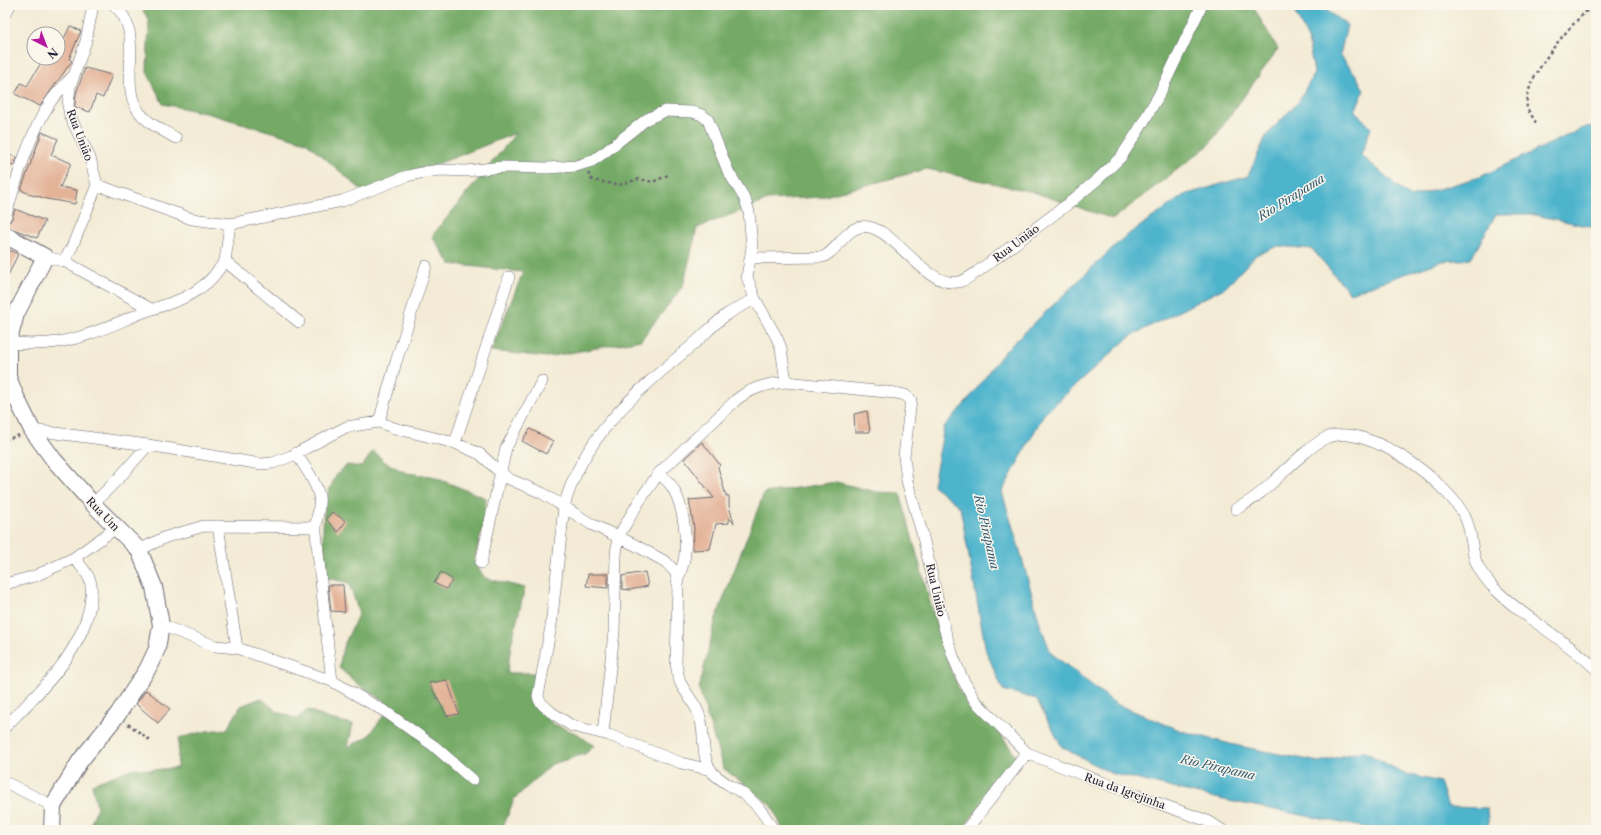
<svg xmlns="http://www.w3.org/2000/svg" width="1601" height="835" viewBox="0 0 1601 835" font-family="'Libre Caslon Text',serif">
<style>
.forest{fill:#74aa66;stroke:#4b6650}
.water{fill:#4db4cc;stroke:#386b84}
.building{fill:#e4b499}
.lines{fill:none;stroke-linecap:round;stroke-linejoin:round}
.street-casing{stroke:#6b6871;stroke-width:12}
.secondary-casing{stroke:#6b6871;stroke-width:18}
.path{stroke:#6b6871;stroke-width:2.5;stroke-dasharray:3 3;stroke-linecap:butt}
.street{stroke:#fff;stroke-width:11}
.secondary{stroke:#fff;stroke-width:16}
.labels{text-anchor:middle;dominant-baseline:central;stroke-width:3;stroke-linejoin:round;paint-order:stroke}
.street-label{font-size:11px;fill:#22223b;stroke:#fbf7ec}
.water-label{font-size:12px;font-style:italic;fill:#335c75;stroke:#fbf7ec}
</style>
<rect width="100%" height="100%" fill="#fbf7ec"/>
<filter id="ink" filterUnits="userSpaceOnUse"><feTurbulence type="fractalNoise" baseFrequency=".025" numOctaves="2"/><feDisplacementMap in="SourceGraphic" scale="8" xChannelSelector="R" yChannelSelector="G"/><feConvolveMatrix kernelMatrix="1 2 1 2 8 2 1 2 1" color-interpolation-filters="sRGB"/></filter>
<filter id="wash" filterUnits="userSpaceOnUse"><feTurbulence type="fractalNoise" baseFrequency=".012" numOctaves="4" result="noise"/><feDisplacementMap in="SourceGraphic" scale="16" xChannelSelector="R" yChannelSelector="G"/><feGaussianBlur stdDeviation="0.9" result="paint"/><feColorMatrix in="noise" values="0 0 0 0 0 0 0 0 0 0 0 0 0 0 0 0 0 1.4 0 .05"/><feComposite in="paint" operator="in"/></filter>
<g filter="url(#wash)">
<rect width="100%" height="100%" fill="#f3ebd5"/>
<!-- forest -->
<path class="forest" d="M139 5H1252L1278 49 1209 145 1113 219 1033 192 927 169 821 197 768 200 697 228 683 286 641 340 547 357 491 351 523 272 450 264 432 236 516 133 365 193 306 142 210 114 163 104 147 72 149 20Z
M373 451 385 462 406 473 431 476 486 498 485 518 474 562 485 578 525 588 511 645 507 673H536L533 700 553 724 578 734 594 746 585 754 552 764 514 799 502 830H90V826L97 807 92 784 134 768 150 770 177 768 179 738 207 731 227 729 241 706 261 698 276 711 297 719 308 710 329 719 353 724 348 747 369 736 386 712 383 700 360 686 339 668 343 647 359 613 349 583 327 578C323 544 318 509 335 478 337 473 343 469 347 465L362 467Z
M836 482 876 492 900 493 942 646 960 692 984 710 1020 762 961 830H783L772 806 723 768 699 689 716 618 764 493Z"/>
<!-- water -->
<path class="water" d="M1291 5H1333L1327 11 1347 25 1340 55 1356 75 1364 90 1355 111 1371 128 1361 155 1410 197 1480 177 1585 127 1596 126V228L1531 214H1496L1471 259 1443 261 1350 293 1312 249 1278 246 1256 255 1226 287 1129 337 1044 414 1002 492 1020 551 1040 624 1051 653 1116 704 1182 731 1234 745 1319 762 1363 751 1405 774 1440 782 1448 807 1487 808 1489 830H1378L1224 800 1110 773 1062 747 1036 699 1003 690 986 651 960 507 933 485 944 427 968 400 1005 351 1122 239 1184 195 1248 176 1266 136 1299 101 1314 73 1308 39Z"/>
<g id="blocks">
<!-- building -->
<path class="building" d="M70 26 81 31 69 59 72 61 40 106 15 94 21 83 27 86 44 58H58V40L62 43Z
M85 68 112 75 103 98 96 95 90 112 75 107V105L76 94Z
M42 132 58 139 51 155 71 163 60 187 77 190 75 204 47 199 35 195 34 196 21 190Z
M5 154 17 157 14 166 5 164Z
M15 209 45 221 37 238 5 226V224L9 222 12 219Z
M5 248 18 254 5 282Z
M867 411 870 432H855L854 414Z
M530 429 553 441 546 454 522 441Z
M702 442 720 465 718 467 726 496H729V506L734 523 729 518V523L716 524 710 549 693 550 694 527 689 500 714 498 684 459Z
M332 512 346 521 338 532 326 519Z
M441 572 453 580 446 589 434 583Z
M645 572 648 586 630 590 622 589V576Z
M588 574H608V588L586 586Z
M328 585H343L345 612 331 611Z
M447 680 459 714 447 716 429 683Z
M146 690 170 709 158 723 136 704Z"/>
</g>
</g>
<g filter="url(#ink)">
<use href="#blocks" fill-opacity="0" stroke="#6b6871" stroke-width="1"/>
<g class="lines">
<defs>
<path id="street" d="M114 5C145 31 120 77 136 107 144 122 162 130 176 138
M5 14 10 5
M97 185 192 219 230 224 342 201 407 176 425 172 441 170 466 171 502 167 548 168 576 166 592 161 605 152 647 119 665 111 693 112 702 115 708 120 728 171 745 199 749 212 752 247 747 277 755 299 777 338 781 348 786 382
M5 217C17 179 28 138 49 104 55 94 64 86 71 78
M230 224 225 261 299 322
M45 257 64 261 151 309
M751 258 823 257C837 251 845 230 860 227 891 220 923 288 958 282 965 281 971 276 977 272L1068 204 1098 179 1121 157 1138 131 1159 95 1202 5
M64 261 72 247 97 185 90 158 70 116 68 105 70 87 86 41 93 5
M8 343C25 344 41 345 57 342 87 338 116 323 144 312 163 305 183 301 200 288 211 281 217 272 225 261
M379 422 396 362 426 266
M32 430 148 445 261 464 273 463 291 456 346 427 379 422 394 428 455 443 480 454 501 473 509 479 542 493 591 524 635 545 666 562 676 573 678 585 676 663C677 670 678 677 681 684 688 697 698 706 701 721 705 737 701 758 712 772 719 780 730 785 739 791 755 801 765 814 773 830
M455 443 509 277
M296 453C304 466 316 481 319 496 321 507 315 520 316 532 321 582 326 631 332 681
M659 473C662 477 667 480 670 484 682 499 687 533 685 552 685 561 681 570 678 579
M93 504 119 478 148 445
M1236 509C1264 495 1282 471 1306 452 1313 446 1320 440 1328 437 1370 423 1447 482 1465 517 1471 529 1471 542 1474 555 1476 567 1484 577 1492 586 1523 618 1564 638 1596 669
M218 526 237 648
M139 550 166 537 204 526 316 527
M481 563 506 448 542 381
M5 584 35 576 74 558 116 528
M161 625 215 646 237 648 332 681 386 712 434 746 473 780
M5 727C39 692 80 656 90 605 91 596 93 586 89 578 86 571 79 564 74 558
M603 733 614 632 616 555 618 537 640 500 659 473 736 400C751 388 766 384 786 382L896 393 905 395 911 400 904 456 907 481 922 533 945 631 953 656 962 678 975 701 1027 753 1135 795 1205 820 1222 830
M711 770 681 763 609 735 572 726 551 712 543 705 539 700 538 696 551 626 564 507C582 437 636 392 689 348 702 337 713 325 726 315 735 309 745 304 755 299
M5 782 53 806
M966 830 1027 753"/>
<path id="secondary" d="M5 235 45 257 16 314 8 343V377L15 395 32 430 54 460 93 504 139 550 154 587 161 625 157 649 147 670 118 714 80 761 53 806 52 830"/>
</defs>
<!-- street casing -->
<use href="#street" class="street-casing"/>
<!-- secondary casing -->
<use href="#secondary" class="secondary-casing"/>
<!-- path -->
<path class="path" d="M1536 123C1534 118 1528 112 1527 107 1521 81 1574 19 1594 5
M588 173 592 180 619 185 639 179 653 182 670 174
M5 440 20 435
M128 724 150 740"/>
<!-- street -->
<use href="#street" class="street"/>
<!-- secondary -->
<use href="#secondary" class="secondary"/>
</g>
</g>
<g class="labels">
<!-- street labels -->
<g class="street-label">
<text transform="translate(80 135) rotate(69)">Rua União</text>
<text transform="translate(1016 243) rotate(-37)">Rua União</text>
<text transform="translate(103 514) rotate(46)">Rua Um</text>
<text transform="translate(936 590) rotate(77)">Rua União</text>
<text transform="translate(1125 791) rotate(20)">Rua da Igrejinha</text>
</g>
<!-- water labels -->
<g class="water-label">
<text transform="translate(1291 197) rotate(-32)">Rio Pirapama</text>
<text transform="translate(987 532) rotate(77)">Rio Pirapama</text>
<text transform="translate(1218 767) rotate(13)">Rio Pirapama</text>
</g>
</g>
<!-- margin -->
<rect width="1601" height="835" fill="none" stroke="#fbf7ec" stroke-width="20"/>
<!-- north arrow -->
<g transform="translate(46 46) rotate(138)"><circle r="19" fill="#fbf7ec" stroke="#a4a2a5"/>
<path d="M0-3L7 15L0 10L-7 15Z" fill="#b5179e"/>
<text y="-6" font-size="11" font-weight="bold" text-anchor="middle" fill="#22223b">N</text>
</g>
</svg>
